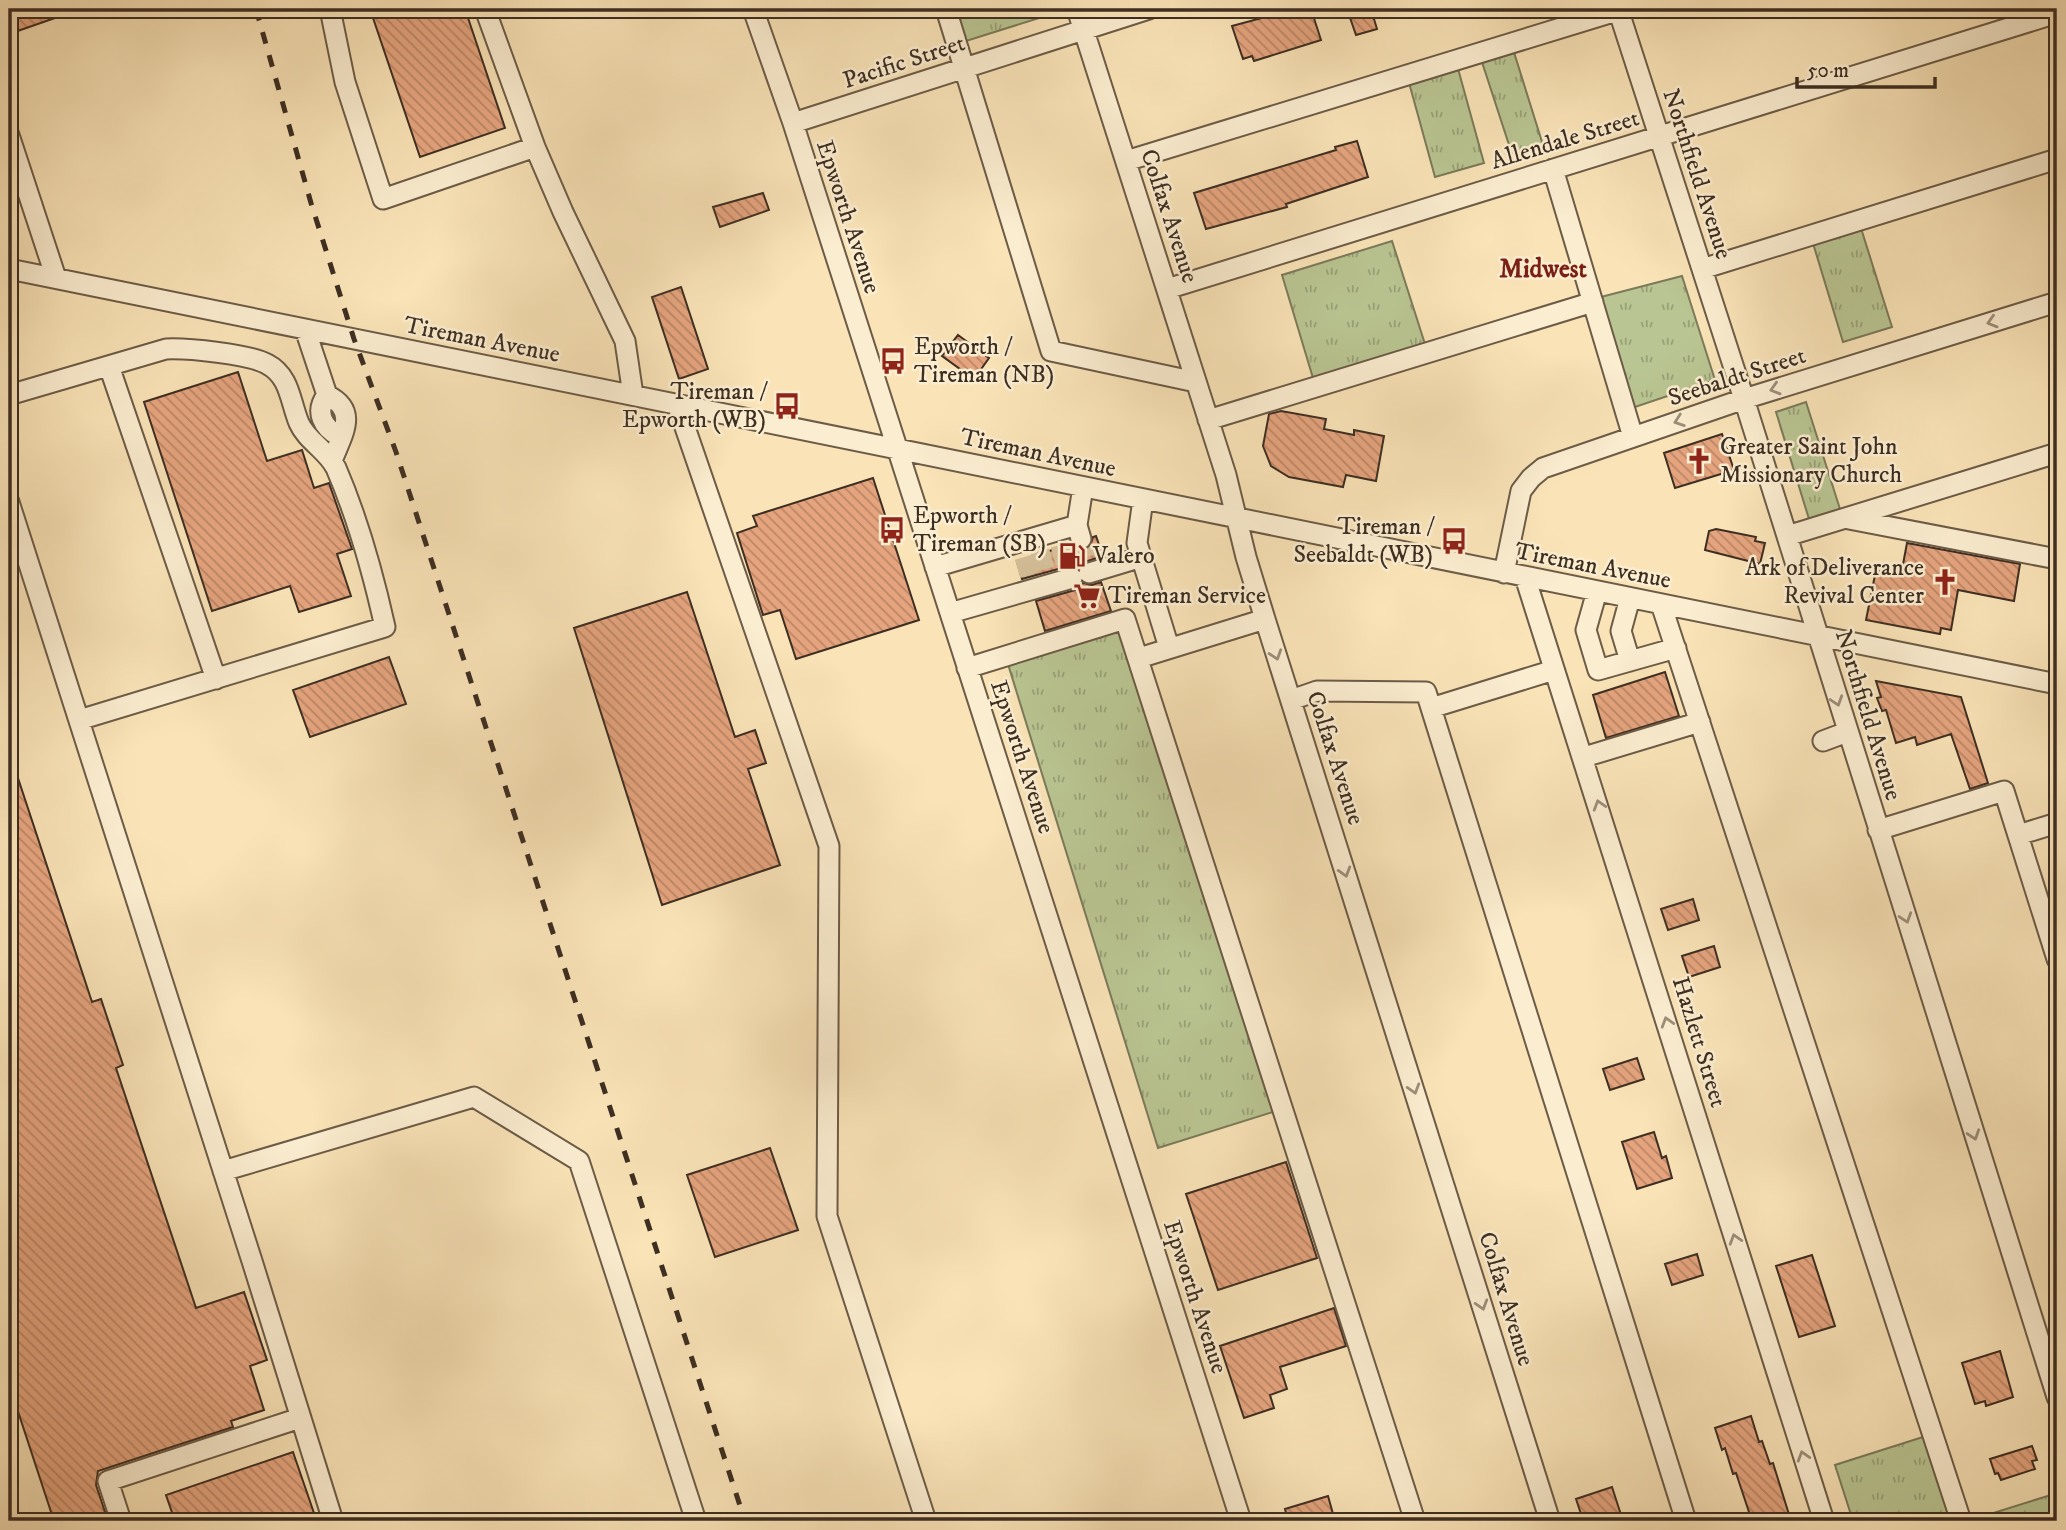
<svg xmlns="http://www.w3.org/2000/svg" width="2066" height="1530" viewBox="0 0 2066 1530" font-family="'IM FELL DW Pica',serif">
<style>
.grass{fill:url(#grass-tufts);stroke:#7b7a5a;stroke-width:2}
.building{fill:url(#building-back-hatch);stroke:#3d2e22;stroke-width:2}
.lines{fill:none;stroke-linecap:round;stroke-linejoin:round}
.minor-tunnel{stroke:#d3bf99;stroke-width:19;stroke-dasharray:19 10;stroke-linecap:butt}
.minor-casing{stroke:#6c5b47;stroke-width:23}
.minor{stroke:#fbedd0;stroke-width:19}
.rail{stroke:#3d2e22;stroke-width:5;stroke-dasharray:12 12;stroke-linecap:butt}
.oneway{stroke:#9c8e79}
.labels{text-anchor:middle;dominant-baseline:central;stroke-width:5;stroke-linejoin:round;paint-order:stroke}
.street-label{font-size:24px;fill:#3d2e22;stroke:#fbedd0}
.poi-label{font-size:24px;fill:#3d2e22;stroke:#fbedd0;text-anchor:start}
.neighbourhood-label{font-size:26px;font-weight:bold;fill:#7a1f14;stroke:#fbedd0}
</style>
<defs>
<pattern id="grass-tufts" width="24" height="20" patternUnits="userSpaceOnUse" patternTransform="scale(1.75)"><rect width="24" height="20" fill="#b9c592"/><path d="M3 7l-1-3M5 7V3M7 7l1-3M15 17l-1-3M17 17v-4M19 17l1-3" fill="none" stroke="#98a077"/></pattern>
<pattern id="building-back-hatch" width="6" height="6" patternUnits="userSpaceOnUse" patternTransform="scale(1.75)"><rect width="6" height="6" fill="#e5a47e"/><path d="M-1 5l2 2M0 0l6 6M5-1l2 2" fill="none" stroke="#bb8667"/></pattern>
</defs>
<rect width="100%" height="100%" fill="#f9e3b7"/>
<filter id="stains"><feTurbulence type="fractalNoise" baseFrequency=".00286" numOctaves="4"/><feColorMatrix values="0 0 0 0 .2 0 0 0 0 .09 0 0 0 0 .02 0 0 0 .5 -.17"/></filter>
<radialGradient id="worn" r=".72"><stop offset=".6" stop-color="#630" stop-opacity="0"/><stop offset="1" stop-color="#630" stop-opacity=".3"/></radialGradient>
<!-- grass -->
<path class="grass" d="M956 9H1054L1055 13 966 41Z
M1512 46 1543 145 1512 154 1480 56Z
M1457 65 1484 163 1435 177 1408 79Z
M1860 225 1892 327 1843 342 1812 240Z
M1392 241 1425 344 1313 378 1282 275Z
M1682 276 1715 380 1632 408 1597 298Z
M1806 402 1840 509 1809 519 1776 412Z
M1121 626 1276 1111 1158 1148 1007 661Z
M1926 1436 1954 1521H1853L1835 1465Z
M2057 1493V1521H1968Z"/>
<!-- building -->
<path class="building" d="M9 9H75V11L9 34Z
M370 9H465L505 128 420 157Z
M1288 9H1311L1321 40 1254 61 1252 56 1243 59 1232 26 1288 11Z
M1347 9H1371L1377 29 1356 35Z
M1357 141 1368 177 1286 204 1287 207 1206 229 1194 193 1336 150 1335 147Z
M763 193 769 210 720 227 713 207Z
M681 287 708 369 679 379 652 297Z
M958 335 989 358 974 379 942 356Z
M238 372 267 461 302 450 314 488 329 483 352 549 337 554 351 596 299 612 290 586 212 611 144 402Z
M1281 411 1326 419 1324 429 1354 435V430L1384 436 1376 481 1346 475 1343 487 1289 477 1271 466 1263 446 1269 414Z
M1722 434 1734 470 1675 488 1664 453Z
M873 478 919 620 796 659 780 610 763 615 737 533 757 526 753 516Z
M1716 529 1756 537 1755 541 1765 543 1760 564 1705 550 1709 531Z
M1096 536 1103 556 1085 562 1078 568 1069 566 1022 579 1017 562 1070 544 1077 551 1085 550 1090 547 1093 537Z
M1907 543 2020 564 2014 601 1958 590 1951 630 1941 628 1940 634 1866 620 1876 570 1901 575Z
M1101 582 1111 611 1045 631 1036 601 1075 590 1083 583 1092 585Z
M687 592 735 737 755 730 766 763 748 769 780 865 662 905 574 628Z
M389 657 406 704 310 737 293 690Z
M1665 672 1679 716 1606 738 1593 695Z
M1876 681 1961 697 1988 783 1970 789 1951 734 1917 745 1915 737 1896 743 1886 710 1882 711 1877 698 1881 697Z
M9 760H12L92 1002 101 999 123 1065 116 1068 196 1308 244 1292 267 1360 250 1366 264 1410 231 1421 233 1427 98 1471 96 1485 108 1521H54L9 1384Z
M1693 899 1699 920 1668 930 1661 909Z
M1714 946 1720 967 1689 977 1682 956Z
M1637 1058 1644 1079 1610 1090 1603 1069Z
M1654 1132 1662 1158 1666 1156 1672 1178 1637 1189 1622 1142Z
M770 1148 798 1230 715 1257 687 1175Z
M1286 1162 1317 1258 1218 1290 1186 1194Z
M1697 1254 1703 1275 1672 1285 1665 1264Z
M1812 1255 1835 1326 1799 1337 1776 1266Z
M1334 1308 1346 1346 1280 1367 1287 1389 1270 1395 1274 1408 1244 1418 1220 1346Z
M2000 1351 2013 1397 1986 1406 1985 1401 1975 1404 1962 1363Z
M1751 1416 1759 1442 1762 1441 1770 1464 1773 1463 1791 1521H1752L1736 1473 1733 1474 1725 1448 1722 1450 1715 1428Z
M2032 1446 2037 1460 2032 1461 2035 1469 2001 1480 1998 1473 1995 1474 1990 1459Z
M293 1452 315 1516 299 1521H175L166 1495Z
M1612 1487 1623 1521H1594L1593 1517 1583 1520 1576 1499Z
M1328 1496 1335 1521H1288L1285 1509Z"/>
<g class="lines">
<!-- minor-tunnel -->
<path class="minor-tunnel" d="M1081 539 1088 560
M1060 545 1066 567
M1040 551 1046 573
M1024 557 1030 577"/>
<defs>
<path id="minor" d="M330 9 345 82 383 199 535 147
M485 9 535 147 563 212 625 341 633 395
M753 9 793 123 1241 1521
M946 9 1051 351 1196 382
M1077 9 1226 475 1246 557 1265 619 1550 1521
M1618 9 1744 399 2057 1397
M793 123 1149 9
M9 135 56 278
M1126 161 1623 9
M1553 169 1633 437
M9 269 2057 684
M1702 269 2057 159
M1167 289 2057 13
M305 329 327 395C360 411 341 436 332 461
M109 366 216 679
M9 395 166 349C187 348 249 354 267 364 290 376 290 401 299 423 307 441 327 450 336 468 358 519 373 573 385 627L79 720
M327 395C314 412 323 428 340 437
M677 404 829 846 827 1216 926 1521
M1208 420 1593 302
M1143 499 1137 543 1167 641
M9 502 252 1261 333 1521
M1849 519 2057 559
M1787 536 2057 453
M1081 539 1077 525 1083 487
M935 567 1077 525
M1089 573 1142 557
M1504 573 1521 491 1531 478 1543 468 1744 399 2057 302
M1525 577 1824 1521
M1597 591 1586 630 1598 670 1676 648
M1661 604 1961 1521
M950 613 1072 578
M1139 658 1265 619
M1630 661 1621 631 1630 598
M967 668 1125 619 1415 1521
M1291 700 1317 691 1426 692 1686 1521
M1431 708 1554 670
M1823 741 1847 732
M1584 757 1700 722
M1878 830 2004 791 2057 959
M2018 835 2057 823
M223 1171 474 1097 579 1161 696 1521
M121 1521 108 1481 300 1418"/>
</defs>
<!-- minor casing -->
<use href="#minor" class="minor-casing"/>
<!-- minor -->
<use href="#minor" class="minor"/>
<!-- rail -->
<path class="rail" d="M256 9 311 203 354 339 396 452 745 1521"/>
</g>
<!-- one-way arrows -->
<defs><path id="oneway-chevron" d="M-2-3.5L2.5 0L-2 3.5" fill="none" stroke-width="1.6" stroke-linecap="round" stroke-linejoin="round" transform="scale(1.75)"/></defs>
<g class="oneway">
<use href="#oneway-chevron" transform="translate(1992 322) rotate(163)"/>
<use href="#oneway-chevron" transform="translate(1775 389) rotate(163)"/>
<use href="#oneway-chevron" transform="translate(1679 421) rotate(161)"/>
<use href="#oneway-chevron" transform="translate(1276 655) rotate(72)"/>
<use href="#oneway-chevron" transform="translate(1837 701) rotate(72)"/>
<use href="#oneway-chevron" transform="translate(1599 805) rotate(-107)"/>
<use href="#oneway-chevron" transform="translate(1345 872) rotate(73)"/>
<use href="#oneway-chevron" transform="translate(1906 918) rotate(72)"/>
<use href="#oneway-chevron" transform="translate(1667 1022) rotate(-107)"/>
<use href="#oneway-chevron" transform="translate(1414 1089) rotate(73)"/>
<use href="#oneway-chevron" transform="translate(1974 1135) rotate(72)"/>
<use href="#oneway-chevron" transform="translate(1735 1239) rotate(-107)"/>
<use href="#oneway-chevron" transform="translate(1482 1305) rotate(73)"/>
<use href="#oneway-chevron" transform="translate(1803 1456) rotate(-107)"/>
</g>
<!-- icons -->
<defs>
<symbol id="bus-bare" viewBox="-9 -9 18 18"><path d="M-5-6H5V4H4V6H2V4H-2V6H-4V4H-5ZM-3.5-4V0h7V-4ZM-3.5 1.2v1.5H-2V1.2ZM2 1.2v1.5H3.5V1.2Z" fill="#8f2418" stroke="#fbedd0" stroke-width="2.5" paint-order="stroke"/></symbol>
<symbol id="church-bare" viewBox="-9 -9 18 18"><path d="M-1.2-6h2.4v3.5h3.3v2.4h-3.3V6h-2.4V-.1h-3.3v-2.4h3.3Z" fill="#8f2418" stroke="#fbedd0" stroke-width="2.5" paint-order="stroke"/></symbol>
<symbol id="fuel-bare" viewBox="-9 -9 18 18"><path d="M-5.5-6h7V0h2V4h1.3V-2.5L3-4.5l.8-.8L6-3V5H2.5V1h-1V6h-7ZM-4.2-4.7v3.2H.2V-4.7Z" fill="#8f2418" stroke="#fbedd0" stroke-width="2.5" paint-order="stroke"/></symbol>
<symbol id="supermarket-bare" viewBox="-9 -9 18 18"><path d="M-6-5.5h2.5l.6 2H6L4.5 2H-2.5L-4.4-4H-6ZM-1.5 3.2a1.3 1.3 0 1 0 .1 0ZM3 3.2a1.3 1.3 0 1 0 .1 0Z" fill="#8f2418" stroke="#fbedd0" stroke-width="2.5" paint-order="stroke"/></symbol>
</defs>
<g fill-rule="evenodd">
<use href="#bus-bare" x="874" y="342" width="38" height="38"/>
<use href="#bus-bare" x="768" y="387" width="38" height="38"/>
<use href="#church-bare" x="1680" y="442" width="38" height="38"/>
<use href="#bus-bare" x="873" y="511" width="38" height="38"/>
<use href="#bus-bare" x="1435" y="522" width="38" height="38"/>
<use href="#fuel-bare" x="1053" y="537" width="38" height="38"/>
<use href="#church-bare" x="1926" y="563" width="38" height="38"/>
<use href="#supermarket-bare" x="1068" y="577" width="38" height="38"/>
</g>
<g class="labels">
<!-- street labels -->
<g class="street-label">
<text transform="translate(904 62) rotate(-18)">Pacific Street</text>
<text transform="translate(1565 140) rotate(-17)">Allendale Street</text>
<text transform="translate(1697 174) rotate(72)">Northfield Avenue</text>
<text transform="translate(1169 216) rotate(72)">Colfax Avenue</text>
<text transform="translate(848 217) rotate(72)">Epworth Avenue</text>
<text transform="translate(482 340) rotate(11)">Tireman Avenue</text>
<text transform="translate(1737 377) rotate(-18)">Seebaldt Street</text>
<text transform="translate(1038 453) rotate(12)">Tireman Avenue</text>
<text transform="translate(1593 566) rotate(11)">Tireman Avenue</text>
<text transform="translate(1868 715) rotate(73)">Northfield Avenue</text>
<text transform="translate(1022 757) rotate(72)">Epworth Avenue</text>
<text transform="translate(1335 758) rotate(72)">Colfax Avenue</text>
<text transform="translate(1699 1042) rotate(73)">Hazlett Street</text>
<text transform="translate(1195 1297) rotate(72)">Epworth Avenue</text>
<text transform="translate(1506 1299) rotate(73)">Colfax Avenue</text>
</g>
<!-- poi labels -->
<g class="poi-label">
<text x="914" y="347">Epworth /<tspan x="914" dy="28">Tireman (NB)</tspan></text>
<text x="766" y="392" text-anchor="end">Tireman /<tspan x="766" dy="28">Epworth (WB)</tspan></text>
<text x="1720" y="447">Greater Saint John<tspan x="1720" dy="28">Missionary Church</tspan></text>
<text x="913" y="516">Epworth /<tspan x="913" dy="28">Tireman (SB)</tspan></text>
<text x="1433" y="527" text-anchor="end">Tireman /<tspan x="1433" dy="28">Seebaldt (WB)</tspan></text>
<text x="1093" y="556">Valero</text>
<text x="1924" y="568" text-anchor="end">Ark of Deliverance<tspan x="1924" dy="28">Revival Center</tspan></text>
<text x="1108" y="596">Tireman Service</text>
</g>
<!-- neighbourhood labels -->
<g class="neighbourhood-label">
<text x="1543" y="269">Midwest</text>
</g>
</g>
<!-- margin -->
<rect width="2066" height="1530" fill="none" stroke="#f9e3b7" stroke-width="35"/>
<rect x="10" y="10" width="2045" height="1509" fill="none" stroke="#3d2e22" stroke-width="3.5"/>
<rect x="18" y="18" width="2031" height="1495" fill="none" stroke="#3d2e22" stroke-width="2"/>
<!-- scale -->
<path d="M1797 77v10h138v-10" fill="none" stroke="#3d2e22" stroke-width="3.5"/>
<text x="1807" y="77" font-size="21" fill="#3d2e22" stroke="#fbedd0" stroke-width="5" paint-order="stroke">50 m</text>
<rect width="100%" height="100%" filter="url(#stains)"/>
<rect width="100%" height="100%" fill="url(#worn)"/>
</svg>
